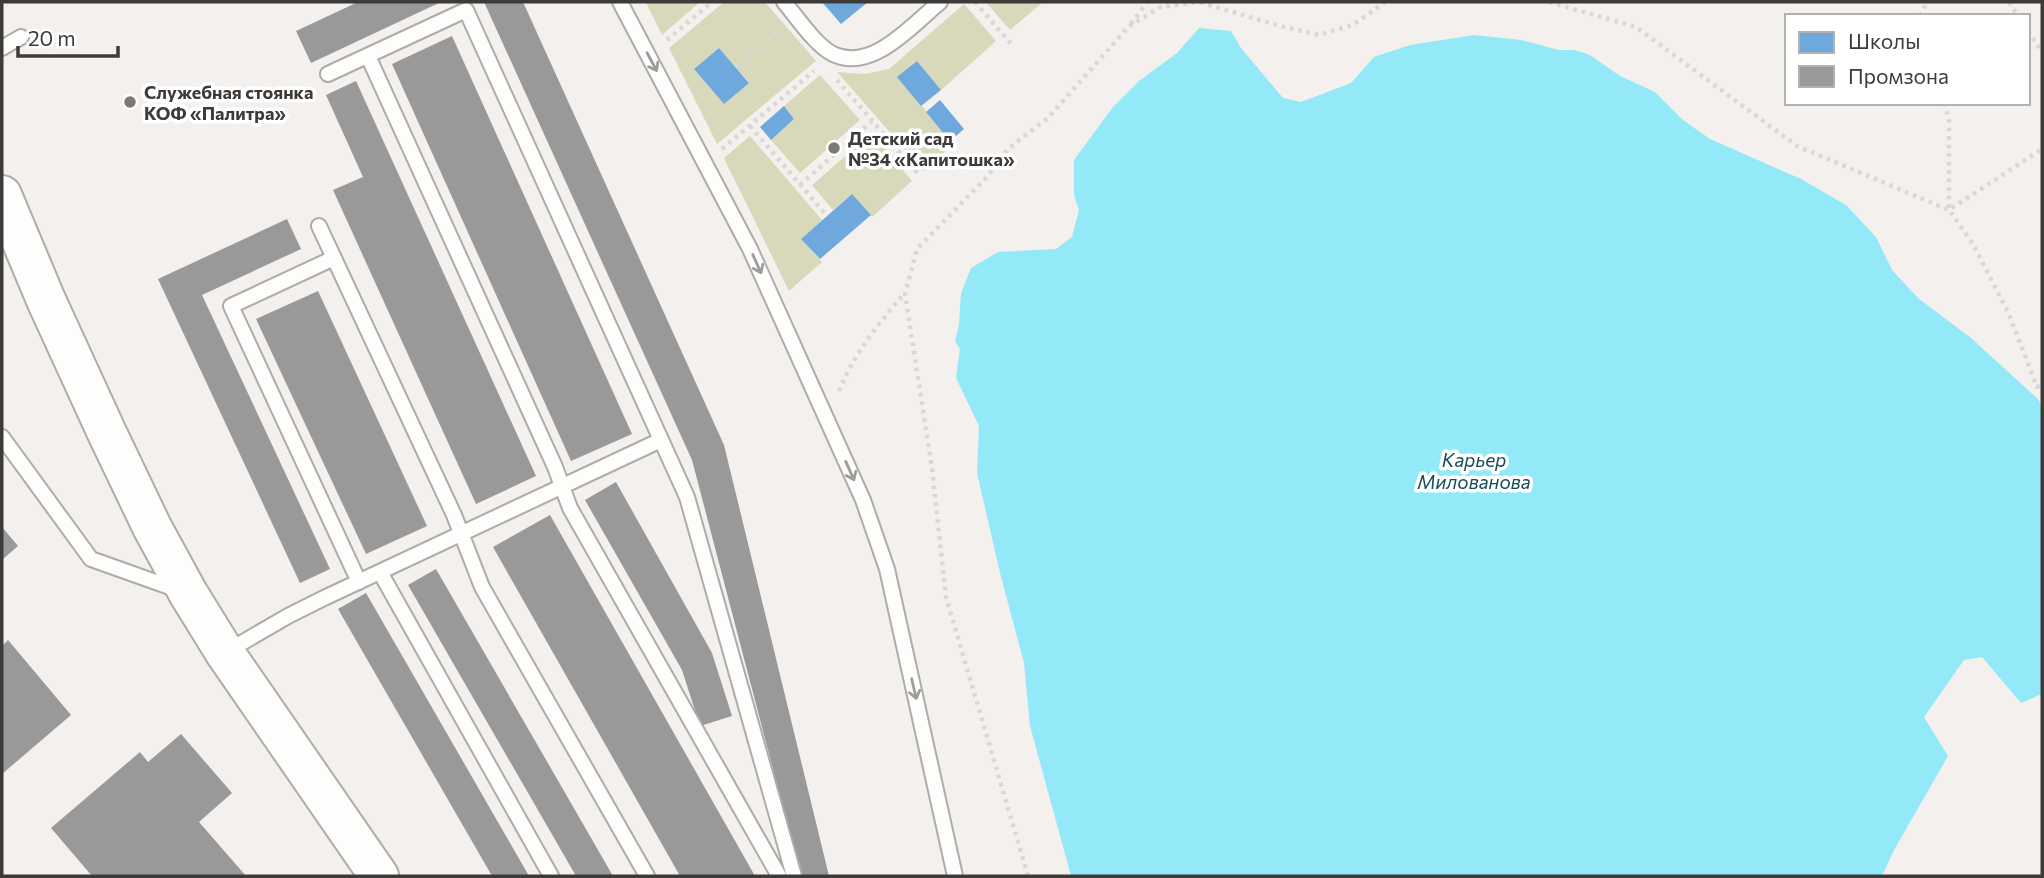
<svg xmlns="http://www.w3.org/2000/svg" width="2044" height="878" viewBox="0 0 2044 878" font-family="Commissioner,sans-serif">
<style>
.green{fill:#d7d9ba;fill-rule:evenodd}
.water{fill:#94e9f9}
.schools{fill:#6fa8dc}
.industry{fill:#999}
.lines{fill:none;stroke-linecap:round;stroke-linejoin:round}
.lane-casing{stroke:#aeacaa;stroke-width:18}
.secondary-casing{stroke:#aeacaa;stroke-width:42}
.path{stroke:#d9d8d8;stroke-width:4.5;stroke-dasharray:3.5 5;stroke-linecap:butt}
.lane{stroke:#fdfdfc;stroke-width:14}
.secondary{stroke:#fdfdfc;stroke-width:38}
.oneway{stroke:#9c9c9b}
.poi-dot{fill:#7c7a79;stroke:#fff;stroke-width:2.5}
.labels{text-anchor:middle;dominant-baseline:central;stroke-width:7;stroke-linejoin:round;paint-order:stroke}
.poi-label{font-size:18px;font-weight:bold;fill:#3c3b3a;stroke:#fff;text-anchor:start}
.water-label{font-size:19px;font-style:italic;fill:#174d57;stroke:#fff}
</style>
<rect width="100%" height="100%" fill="#f3f0ee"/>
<!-- green -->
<path class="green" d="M646 2H669L671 4 673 2H700L662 35Z
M724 2H765L816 61 717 144 669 48ZM719 48 749 82 724 104 694 69Z
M986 2H1043L1010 30Z
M964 4 996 41 941 90 917 61 898 77 953 144 924 171 837 72 864 74 889 69Z
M820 75 860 120 800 173 771 140 794 119 784 106Z
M872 133 912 181 872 217 852 194 833 210 812 185Z
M750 136 822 220 801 239 822 262 789 291 724 158Z"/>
<!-- water -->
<path class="water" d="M1199 28 1231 31 1241 48 1283 98 1301 102 1351 83 1374 57 1410 45 1474 35 1521 40 1559 50H1575L1590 55 1620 76 1655 92 1683 120 1710 139 1801 179 1846 205 1876 237 1892 270 1918 298 1971 338 2039 400 2042 411V694L2021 703 1982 657 1964 660 1924 717 1948 756 1894 850 1882 876H1071L1030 726 1024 663 1000 573 977 473 979 426 956 378 960 349 955 341 959 325 961 293 971 268 998 252 1056 249 1072 237 1079 210 1074 195V160L1113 107 1139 81 1177 53Z"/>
<!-- schools -->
<path class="schools" d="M822 2H868L841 24Z
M719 48 749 83 724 104 694 69Z
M917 61 941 90 921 106 897 77Z
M940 100 964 129 950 141 926 112Z
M784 106 794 119 771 140 760 127Z
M852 194 871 215 820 259 801 239Z"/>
<!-- industry -->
<path class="industry" d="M358 2H441L311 63 296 31Z
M484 2H523L724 445 829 876H801L692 460Z
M452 36 632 434 571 461 392 64Z
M356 81 536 476 476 504 333 190 363 177 326 95Z
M287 219 301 249 202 295 330 569 300 583 158 279Z
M318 291 427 526 366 554 256 319Z
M616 482 712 653 732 716 700 726 682 670 585 500Z
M550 515 755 876H680L493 547Z
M2 527 18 546 2 560Z
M436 569 613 876H576L408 585Z
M366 593 529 876H492L338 609Z
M8 640 71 715 2 774V646Z
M181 734 232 793 199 822 246 876H92L51 828 140 752 148 762Z"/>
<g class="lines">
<defs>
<path id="lane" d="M620 2 750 249 863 500 887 569 955 876
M784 2C797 17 815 45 833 54 872 73 913 24 940 2
M2 48 21 37
M368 56 555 467 570 508 779 876
M328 74 466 10 687 497 794 876
M319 226 454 515 482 587 647 876
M334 258 231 306 359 582
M2 437 91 559 178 590
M380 572 551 876
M226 652 288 616 324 598 661 440"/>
<path id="secondary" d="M2 195 46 300 107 433 152 527 188 593 225 653 379 876"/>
</defs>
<!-- lane casing -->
<use href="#lane" class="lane-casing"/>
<!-- secondary casing -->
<use href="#secondary" class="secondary-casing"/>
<!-- path -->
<path class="path" d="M975 2 1012 45
M1549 2 1636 27 1797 146 1949 210 2042 149
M2009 2 2018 16
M1920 16 1927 2
M1131 24 1147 2
M2028 31 2042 52
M667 40 712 2
M736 67 780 30
M837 80 919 175
M1944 103 1949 119V210L1973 244 2008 312 2037 387 2042 383
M750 126 827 216
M722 149 814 71
M800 185 872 121
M839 391C854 354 878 324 904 294
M1028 876 946 597 932 468 905 294 917 249 986 178 1008 149 1049 117 1129 26 1161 7 1199 2 1280 26 1319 35 1353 25 1385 2"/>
<!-- lane -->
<use href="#lane" class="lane"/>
<!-- secondary -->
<use href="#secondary" class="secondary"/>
</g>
<!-- one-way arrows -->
<defs><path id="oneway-shaft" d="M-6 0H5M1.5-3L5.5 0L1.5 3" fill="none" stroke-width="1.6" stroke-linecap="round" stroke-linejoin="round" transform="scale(1.75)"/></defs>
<g class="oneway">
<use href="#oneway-shaft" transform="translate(652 62) rotate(62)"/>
<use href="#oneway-shaft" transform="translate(757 264) rotate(66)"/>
<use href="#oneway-shaft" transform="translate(850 471) rotate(66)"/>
<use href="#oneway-shaft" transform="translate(914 689) rotate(77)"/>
</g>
<!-- markers -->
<g class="poi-dot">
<circle cx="130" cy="102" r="7"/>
<circle cx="834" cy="148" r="7"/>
</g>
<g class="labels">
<!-- poi labels -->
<g class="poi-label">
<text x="144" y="92">Служебная стоянка<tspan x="144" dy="21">КОФ «Палитра»</tspan></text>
<text x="848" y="138">Детский сад<tspan x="848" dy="21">№34 «Капитошка»</tspan></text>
</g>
<!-- water labels -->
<g class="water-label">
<text x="1474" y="459">Карьер<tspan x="1474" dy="22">Милованова</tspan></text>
</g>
</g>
<!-- border -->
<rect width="2044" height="878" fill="none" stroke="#3c3b3a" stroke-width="7"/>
<!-- legend -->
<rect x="1785" y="14" width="245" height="91" fill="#ffffff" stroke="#b1b1b0" stroke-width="2"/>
<rect x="1799" y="32" width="35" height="21" fill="#6fa8dc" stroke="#b1b1b0" stroke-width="2"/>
<text x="1848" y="49" font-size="21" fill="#3c3b3a">Школы</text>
<rect x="1799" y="66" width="35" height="21" fill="#999999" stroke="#b1b1b0" stroke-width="2"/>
<text x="1848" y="84" font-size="21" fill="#3c3b3a">Промзона</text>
<!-- scale -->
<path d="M18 46v10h100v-10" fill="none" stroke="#3c3b3a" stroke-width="3.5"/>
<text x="28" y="46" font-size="21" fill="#3c3b3a" stroke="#ffffff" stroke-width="5" paint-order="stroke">20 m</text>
</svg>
